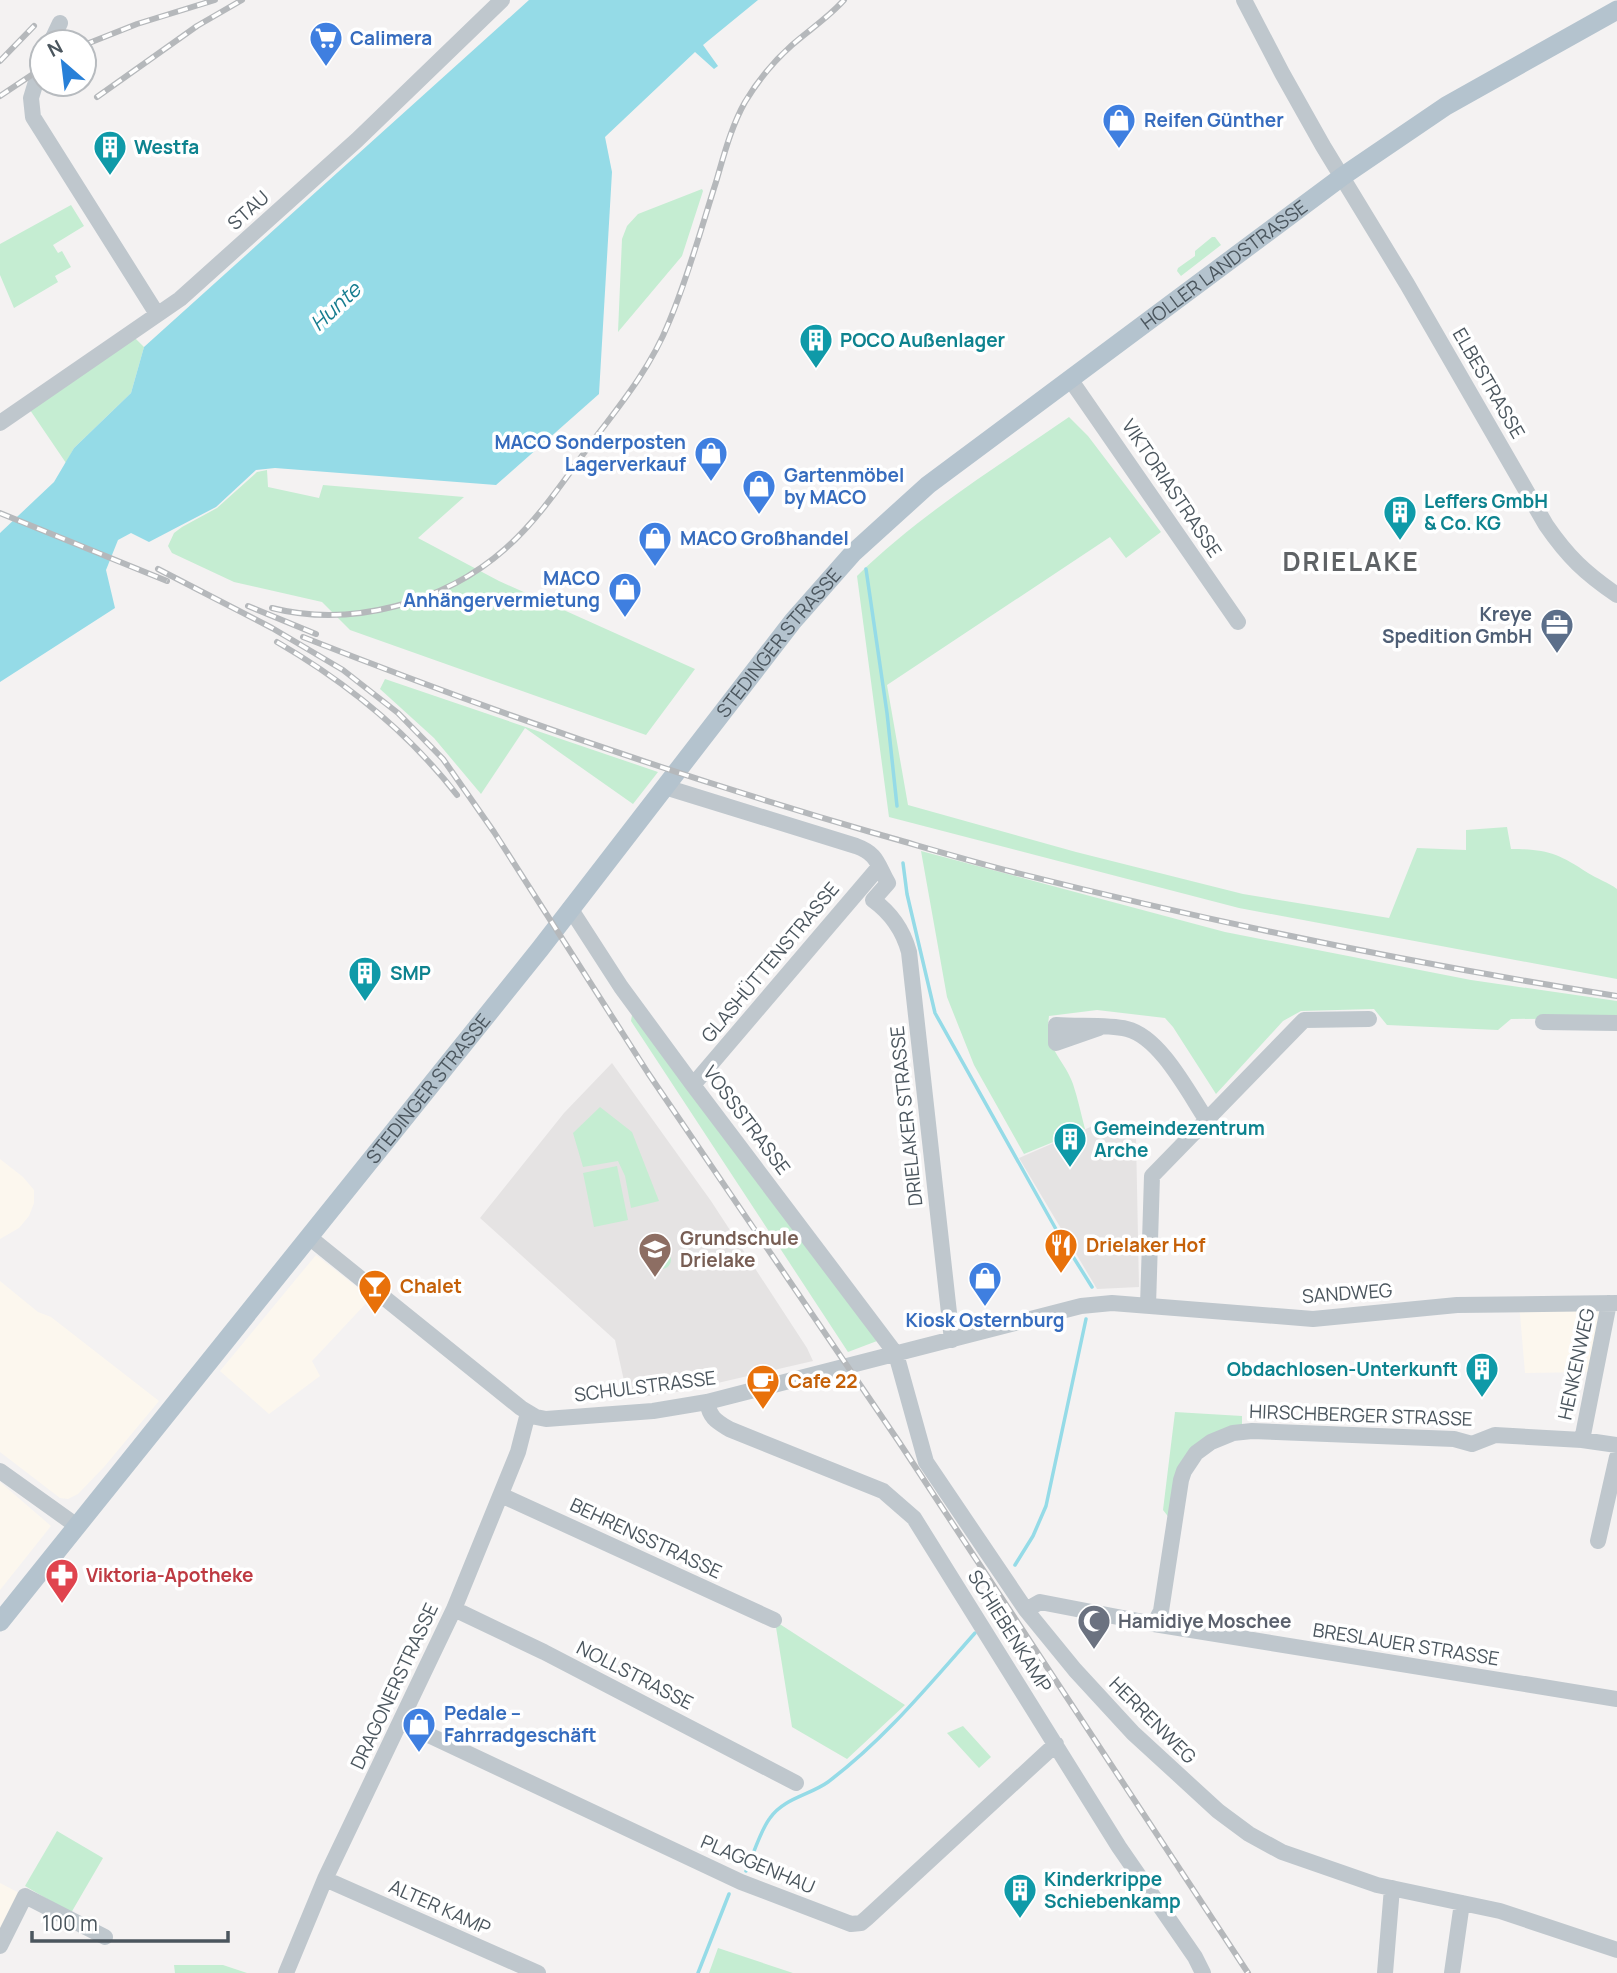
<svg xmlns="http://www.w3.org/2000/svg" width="1617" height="1973" viewBox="0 0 1617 1973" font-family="Manrope,sans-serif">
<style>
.commercial{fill:#fcf7ee}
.education{fill:#e5e3e3}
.green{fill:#c5edd2}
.water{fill:#95dbe7}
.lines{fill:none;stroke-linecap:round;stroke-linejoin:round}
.stream{stroke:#95dbe7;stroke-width:3.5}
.minor{stroke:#bfc7cd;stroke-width:16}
.major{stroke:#b4c3ce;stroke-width:19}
.rail-casing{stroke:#b5b8bb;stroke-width:6}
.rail{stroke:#fff;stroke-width:3.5;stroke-dasharray:10;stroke-linecap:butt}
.labels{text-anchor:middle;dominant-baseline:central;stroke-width:7;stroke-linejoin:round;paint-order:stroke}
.shop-label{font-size:19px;font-weight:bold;fill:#366cbe;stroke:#fff;text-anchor:start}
.culture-label{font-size:19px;font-weight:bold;fill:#0d838f;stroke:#fff;text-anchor:start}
.street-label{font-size:19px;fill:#4b565e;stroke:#fff}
.service-label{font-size:19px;font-weight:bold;fill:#4e5e75;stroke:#fff;text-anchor:end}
.education-label{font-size:19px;font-weight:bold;fill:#785e54;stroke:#fff;text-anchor:start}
.food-label{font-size:19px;font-weight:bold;fill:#c56008;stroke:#fff;text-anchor:start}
.health-label{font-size:19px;font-weight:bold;fill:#be3a42;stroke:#fff;text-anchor:start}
.worship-label{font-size:19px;font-weight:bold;fill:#5b616d;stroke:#fff;text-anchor:start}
.water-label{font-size:21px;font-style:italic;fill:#167d8f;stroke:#fff}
.district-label{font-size:26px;font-weight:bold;letter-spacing:2px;fill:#5f6366;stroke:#fff}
</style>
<rect width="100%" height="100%" fill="#f4f2f2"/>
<!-- commercial -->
<path class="commercial" d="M0 1159 23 1177 34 1190V1203L29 1216 19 1228 0 1239Z
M316 1255 371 1298 312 1361 320 1376 269 1414 220 1371Z
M0 1281 38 1312 51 1317 159 1401 104 1467 78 1494 68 1499 60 1498 0 1452Z
M1519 1303H1609L1595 1372 1525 1373Z
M0 1482 51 1526 0 1590Z
M0 1883 25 1896 0 1946Z"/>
<!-- education -->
<path class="education" d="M612 1063 711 1201 807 1348 813 1361 683 1391 628 1399 615 1340 480 1218 564 1113Z
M1095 1125 1136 1137 1139 1287 1097 1289 1019 1158Z"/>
<!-- green -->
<path class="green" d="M702 189 703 191 682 256 618 332 622 239 627 226 638 214Z
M71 205 84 226 53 245 58 253 62 251 71 267 55 276 58 282 14 308 0 275V244Z
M1212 237H1215L1221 245 1181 276 1177 271 1178 268 1195 256V251Z
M135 338 144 347 131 393 74 448 66 463 30 410Z
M1069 417 1088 436 1161 532 1126 558 1110 537 887 685 908 805 1076 852 1243 894 1389 918 1417 848 1466 850V830L1507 827 1511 849C1546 849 1558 853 1588 873 1597 879 1608 882 1617 889V979L1239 908 889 817 857 576C920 514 997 467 1069 417Z
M267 470 268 487 319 498 323 485 464 497 418 538 499 581 695 669 646 735 350 630 322 602 234 582 172 553 168 546 174 533 182 527 217 508 257 472Z
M385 679 658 772 633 804 525 728 481 794 434 738 380 689Z
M921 851 1225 932 1471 980 1617 1001V1018L1511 1019 1498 1030 1387 1025 1374 1009 1301 1011 1283 1021 1216 1094 1173 1027 1165 1018 1097 1010 1049 1016C1044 1049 1064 1058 1073 1084 1078 1099 1081 1114 1085 1129L1024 1154 974 1065 947 997Z
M633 1009 877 1341 848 1352 631 1021Z
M600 1107 632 1132 659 1201 631 1208 625 1176 618 1161 583 1167 573 1133Z
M617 1166 628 1220 594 1227 583 1173Z
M653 1260a9 9 0 1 1 18 0a9 9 0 1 1-18 0Z
M1175 1412 1242 1416V1431L1196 1453 1174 1524 1163 1510Z
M775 1621 905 1705 847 1759 792 1727Z
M963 1726 991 1757 979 1768 947 1733Z
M57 1831 103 1858 71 1913 25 1886Z
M718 1948 793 1973H709Z
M174 1965H223L247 1973H175Z"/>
<!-- water -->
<path class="water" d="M529 0H758L703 45 718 66 714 69 695 52 605 137 612 172 599 394 496 485 275 468 256 470 216 507 149 542 131 533 118 540 106 570 115 608 0 682V533L54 482 74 448 131 393 144 347Z"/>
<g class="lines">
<!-- stream -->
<path class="stream" d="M866 569 887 713 897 806
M903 863 907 894 935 1013 1057 1231 1092 1287
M1015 1565 1033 1536 1046 1506 1086 1319
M746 1871C753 1856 760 1831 770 1818 784 1798 810 1795 828 1782 884 1740 929 1685 975 1633
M698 1973 729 1894"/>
<!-- minor -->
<path class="minor" d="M1244 0 1282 73 1323 146 1407 284 1546 525C1568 557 1585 573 1617 595
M51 42 60 23
M42 62 31 98 33 117 157 314
M1070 379 1238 622
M0 423 180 299 357 140 502 0
M665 787 856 846C878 854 877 864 888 883L873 900C891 913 903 930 909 952L952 1340
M570 908 621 987 693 1085 896 1354 926 1462 1026 1610 1075 1670 1133 1733 1218 1811 1249 1834 1282 1852 1377 1885 1500 1911 1617 1950
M1543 1022 1617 1023
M1099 1028 1056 1043V1025C1077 1027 1106 1024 1127 1029 1160 1037 1188 1092 1206 1119
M693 1085 879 867
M309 1237 521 1408 536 1417 546 1419 653 1411 707 1402 1081 1306 1112 1303 1313 1319 1457 1305 1617 1303
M1609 1303 1582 1440 1617 1445
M1148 1306 1152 1176 1304 1020 1369 1019
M707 1402C710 1418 716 1421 729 1429L883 1491 914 1518 1119 1847 1195 1957 1203 1973
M0 1471 77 1526
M501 1495 774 1620
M1598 1541 1617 1457
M454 1609 544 1652 796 1783
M1026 1610 1040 1602 1154 1624 1617 1699
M1154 1624 1161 1611 1181 1480 1184 1471 1196 1453 1211 1442 1233 1433 1252 1431 1454 1439 1472 1444 1495 1435 1582 1440
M401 1722 741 1882 851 1924 861 1923 867 1918 1056 1744
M325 1879 538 1973
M0 1946 25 1896 105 1937
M286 1973 325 1879 454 1609 518 1452 528 1413
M1385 1973 1392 1888
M1452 1973 1462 1903"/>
<!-- major -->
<path class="major" id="s1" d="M0 1622 540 949 793 621 853 553 928 485 1343 176 1446 106 1617 10"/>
<defs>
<path id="rail" d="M84 45 137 24 215 0
M0 61 34 26
M0 96 42 68
M97 97 197 26 242 0
M0 513 167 581
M158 569 272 628 343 670 398 713 443 759 494 832 648 1073 899 1442 1248 1973
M248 606 316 634
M272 608C351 628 444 603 505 549 539 519 565 479 592 442 621 404 651 367 669 322 688 277 701 229 716 182 724 155 731 127 745 102 757 82 774 61 792 45 809 30 829 17 844 0
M303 637C490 711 681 777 874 833 920 846 966 860 1013 872 1212 922 1414 964 1617 996
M277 642C346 682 408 732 457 795"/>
</defs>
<!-- rail casing -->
<use href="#rail" class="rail-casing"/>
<!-- rail -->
<use href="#rail" class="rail"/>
</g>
<!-- icons -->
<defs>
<symbol id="supermarket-pin" viewBox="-11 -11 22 30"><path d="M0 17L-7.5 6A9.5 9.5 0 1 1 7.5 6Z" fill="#3f7fe0" stroke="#fff"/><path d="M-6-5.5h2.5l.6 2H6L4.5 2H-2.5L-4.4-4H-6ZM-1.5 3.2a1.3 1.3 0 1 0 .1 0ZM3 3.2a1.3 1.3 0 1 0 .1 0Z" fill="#fff"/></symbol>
<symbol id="shop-pin" viewBox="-11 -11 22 30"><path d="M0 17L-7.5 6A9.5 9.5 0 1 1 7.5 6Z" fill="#3f7fe0" stroke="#fff"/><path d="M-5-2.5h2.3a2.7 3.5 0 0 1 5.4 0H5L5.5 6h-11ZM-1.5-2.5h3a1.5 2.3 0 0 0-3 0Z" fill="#fff"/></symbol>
<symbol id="building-pin" viewBox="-11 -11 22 30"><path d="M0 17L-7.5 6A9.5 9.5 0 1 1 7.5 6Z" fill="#0f9aa8" stroke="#fff"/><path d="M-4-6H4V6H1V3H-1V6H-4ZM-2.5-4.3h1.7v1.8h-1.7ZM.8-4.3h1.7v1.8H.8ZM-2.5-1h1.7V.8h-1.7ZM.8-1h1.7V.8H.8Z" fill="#fff"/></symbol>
<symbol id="office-pin" viewBox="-11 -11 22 30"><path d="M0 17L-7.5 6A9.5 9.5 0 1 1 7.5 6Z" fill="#5c6f8a" stroke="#fff"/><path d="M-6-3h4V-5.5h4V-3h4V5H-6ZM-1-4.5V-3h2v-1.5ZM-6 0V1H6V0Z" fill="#fff"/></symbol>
<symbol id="restaurant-pin" viewBox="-11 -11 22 30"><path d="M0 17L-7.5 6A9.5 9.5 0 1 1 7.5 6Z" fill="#e8710a" stroke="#fff"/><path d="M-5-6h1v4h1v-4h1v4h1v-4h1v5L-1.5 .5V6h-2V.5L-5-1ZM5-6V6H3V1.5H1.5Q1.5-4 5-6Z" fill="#fff"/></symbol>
<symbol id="school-pin" viewBox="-11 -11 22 30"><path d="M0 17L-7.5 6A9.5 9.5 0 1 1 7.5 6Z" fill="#8d6e63" stroke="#fff"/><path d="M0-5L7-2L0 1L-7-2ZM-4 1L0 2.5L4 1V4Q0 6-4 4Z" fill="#fff"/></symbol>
<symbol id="bar-pin" viewBox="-11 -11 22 30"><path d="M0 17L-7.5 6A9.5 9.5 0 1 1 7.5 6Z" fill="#e8710a" stroke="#fff"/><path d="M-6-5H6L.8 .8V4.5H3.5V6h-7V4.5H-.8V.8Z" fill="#fff"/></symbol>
<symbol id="cafe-pin" viewBox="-11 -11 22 30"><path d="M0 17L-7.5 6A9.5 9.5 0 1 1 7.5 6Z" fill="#e8710a" stroke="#fff"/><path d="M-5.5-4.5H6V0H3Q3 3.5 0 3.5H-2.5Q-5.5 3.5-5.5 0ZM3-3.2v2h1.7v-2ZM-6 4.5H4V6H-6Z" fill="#fff"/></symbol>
<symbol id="pharmacy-pin" viewBox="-11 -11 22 30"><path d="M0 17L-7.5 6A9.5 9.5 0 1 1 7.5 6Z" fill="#e0444e" stroke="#fff"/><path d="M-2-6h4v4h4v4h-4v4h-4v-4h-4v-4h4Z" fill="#fff"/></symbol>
<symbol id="mosque-pin" viewBox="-11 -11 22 30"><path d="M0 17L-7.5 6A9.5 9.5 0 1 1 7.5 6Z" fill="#6b7280" stroke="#fff"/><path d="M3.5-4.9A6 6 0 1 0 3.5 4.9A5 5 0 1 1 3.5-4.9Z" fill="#fff"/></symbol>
</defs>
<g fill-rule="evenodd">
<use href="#supermarket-pin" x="307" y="19" width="38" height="52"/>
<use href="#shop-pin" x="1100" y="101" width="38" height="52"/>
<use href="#building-pin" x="91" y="128" width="38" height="52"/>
<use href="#building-pin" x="797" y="321" width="38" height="52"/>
<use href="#shop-pin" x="692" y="434" width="38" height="52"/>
<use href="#shop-pin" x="740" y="467" width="38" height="52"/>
<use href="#building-pin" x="1381" y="493" width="38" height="52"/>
<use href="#shop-pin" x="636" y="519" width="38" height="52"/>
<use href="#shop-pin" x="606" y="570" width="38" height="52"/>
<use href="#office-pin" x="1538" y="606" width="38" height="52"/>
<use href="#building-pin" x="346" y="954" width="38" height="52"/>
<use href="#building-pin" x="1051" y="1120" width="38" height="52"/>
<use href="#restaurant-pin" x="1042" y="1226" width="38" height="52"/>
<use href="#school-pin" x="636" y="1230" width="38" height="52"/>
<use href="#shop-pin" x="966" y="1259" width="38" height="52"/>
<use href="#bar-pin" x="356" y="1267" width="38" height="52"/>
<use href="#building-pin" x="1463" y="1350" width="38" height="52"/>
<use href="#cafe-pin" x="744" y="1362" width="38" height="52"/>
<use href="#pharmacy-pin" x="43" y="1556" width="38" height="52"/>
<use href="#mosque-pin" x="1075" y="1602" width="38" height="52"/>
<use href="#shop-pin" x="400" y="1705" width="38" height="52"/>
<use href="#building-pin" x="1001" y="1871" width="38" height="52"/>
</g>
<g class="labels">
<!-- shop labels -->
<g class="shop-label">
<text x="350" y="38">Calimera</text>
<text x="1144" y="120">Reifen Günther</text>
<text x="686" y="442" text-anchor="end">MACO Sonderposten<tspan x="686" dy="22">Lagerverkauf</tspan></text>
<text x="784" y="475">Gartenmöbel<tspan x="784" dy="22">by MACO</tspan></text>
<text x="680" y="538">MACO Großhandel</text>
<text x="600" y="578" text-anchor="end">MACO<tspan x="600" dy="22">Anhängervermietung</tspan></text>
<text x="985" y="1320" text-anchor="middle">Kiosk Osternburg</text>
<text x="444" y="1713">Pedale –<tspan x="444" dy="22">Fahrradgeschäft</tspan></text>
</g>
<!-- culture labels -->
<g class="culture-label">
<text x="134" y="147">Westfa</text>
<text x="840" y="340">POCO Außenlager</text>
<text x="1424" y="501">Leffers GmbH<tspan x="1424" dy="22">&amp; Co. KG</tspan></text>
<text x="390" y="973">SMP</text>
<text x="1094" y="1128">Gemeindezentrum<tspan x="1094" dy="22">Arche</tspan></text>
<text x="1458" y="1369" text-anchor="end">Obdachlosen-Unterkunft</text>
<text x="1044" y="1879">Kinderkrippe<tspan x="1044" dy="22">Schiebenkamp</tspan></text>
</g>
<!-- street labels -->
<g class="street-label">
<text transform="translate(248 210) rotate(-42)">STAU</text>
<text stroke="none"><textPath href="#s1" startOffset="1838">HOLLER LANDSTRASSE</textPath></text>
<text transform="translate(1489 383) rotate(60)">ELBESTRASSE</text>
<text transform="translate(1172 488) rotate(56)">VIKTORIASTRASSE</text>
<text stroke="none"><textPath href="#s1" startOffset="1251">STEDINGER STRASSE</textPath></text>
<text transform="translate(770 962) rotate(-50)">GLASHÜTTENSTRASSE</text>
<text stroke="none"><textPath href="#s1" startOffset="684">STEDINGER STRASSE</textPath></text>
<text transform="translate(906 1116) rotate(-96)">DRIELAKER STRASSE</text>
<text transform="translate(747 1120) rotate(53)">VOSSSTRASSE</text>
<text transform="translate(1347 1293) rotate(-4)">SANDWEG</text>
<text transform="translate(1576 1364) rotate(-78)">HENKENWEG</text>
<text transform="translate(645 1386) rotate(-7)">SCHULSTRASSE</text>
<text transform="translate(1361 1415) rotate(2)">HIRSCHBERGER STRASSE</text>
<text transform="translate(646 1538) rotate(25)">BEHRENSSTRASSE</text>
<text transform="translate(1010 1631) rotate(58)">SCHIEBENKAMP</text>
<text transform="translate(1406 1644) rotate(9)">BRESLAUER STRASSE</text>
<text transform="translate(635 1675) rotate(27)">NOLLSTRASSE</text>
<text transform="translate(394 1686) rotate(-65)">DRAGONERSTRASSE</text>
<text transform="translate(1153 1720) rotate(45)">HERRENWEG</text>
<text transform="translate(758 1864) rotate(23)">PLAGGENHAU</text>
<text transform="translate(440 1907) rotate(24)">ALTER KAMP</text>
</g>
<!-- service labels -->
<g class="service-label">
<text x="1532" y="614">Kreye<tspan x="1532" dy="22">Spedition GmbH</tspan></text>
</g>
<!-- education labels -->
<g class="education-label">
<text x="680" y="1238">Grundschule<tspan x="680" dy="22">Drielake</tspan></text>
</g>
<!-- food labels -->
<g class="food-label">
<text x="1086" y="1245">Drielaker Hof</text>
<text x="400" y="1286">Chalet</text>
<text x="788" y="1381">Cafe 22</text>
</g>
<!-- health labels -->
<g class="health-label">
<text x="86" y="1575">Viktoria-Apotheke</text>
</g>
<!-- worship labels -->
<g class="worship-label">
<text x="1118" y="1621">Hamidiye Moschee</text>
</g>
<!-- water labels -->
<g class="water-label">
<text transform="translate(335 306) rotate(-43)">Hunte</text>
</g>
<!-- district labels -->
<g class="district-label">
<text x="1351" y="561">DRIELAKE</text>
</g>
</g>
<!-- north arrow -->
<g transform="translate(63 63) rotate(332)"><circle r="33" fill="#ffffff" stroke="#b7bbbf" stroke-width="2"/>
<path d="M0-5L12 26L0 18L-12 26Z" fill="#2880d8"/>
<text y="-10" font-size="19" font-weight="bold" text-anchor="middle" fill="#4b565e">N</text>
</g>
<!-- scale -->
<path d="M32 1931v10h196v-10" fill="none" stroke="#4b565e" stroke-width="3.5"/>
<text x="42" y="1931" font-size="21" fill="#4b565e" stroke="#ffffff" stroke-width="5" paint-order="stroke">100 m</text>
</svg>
